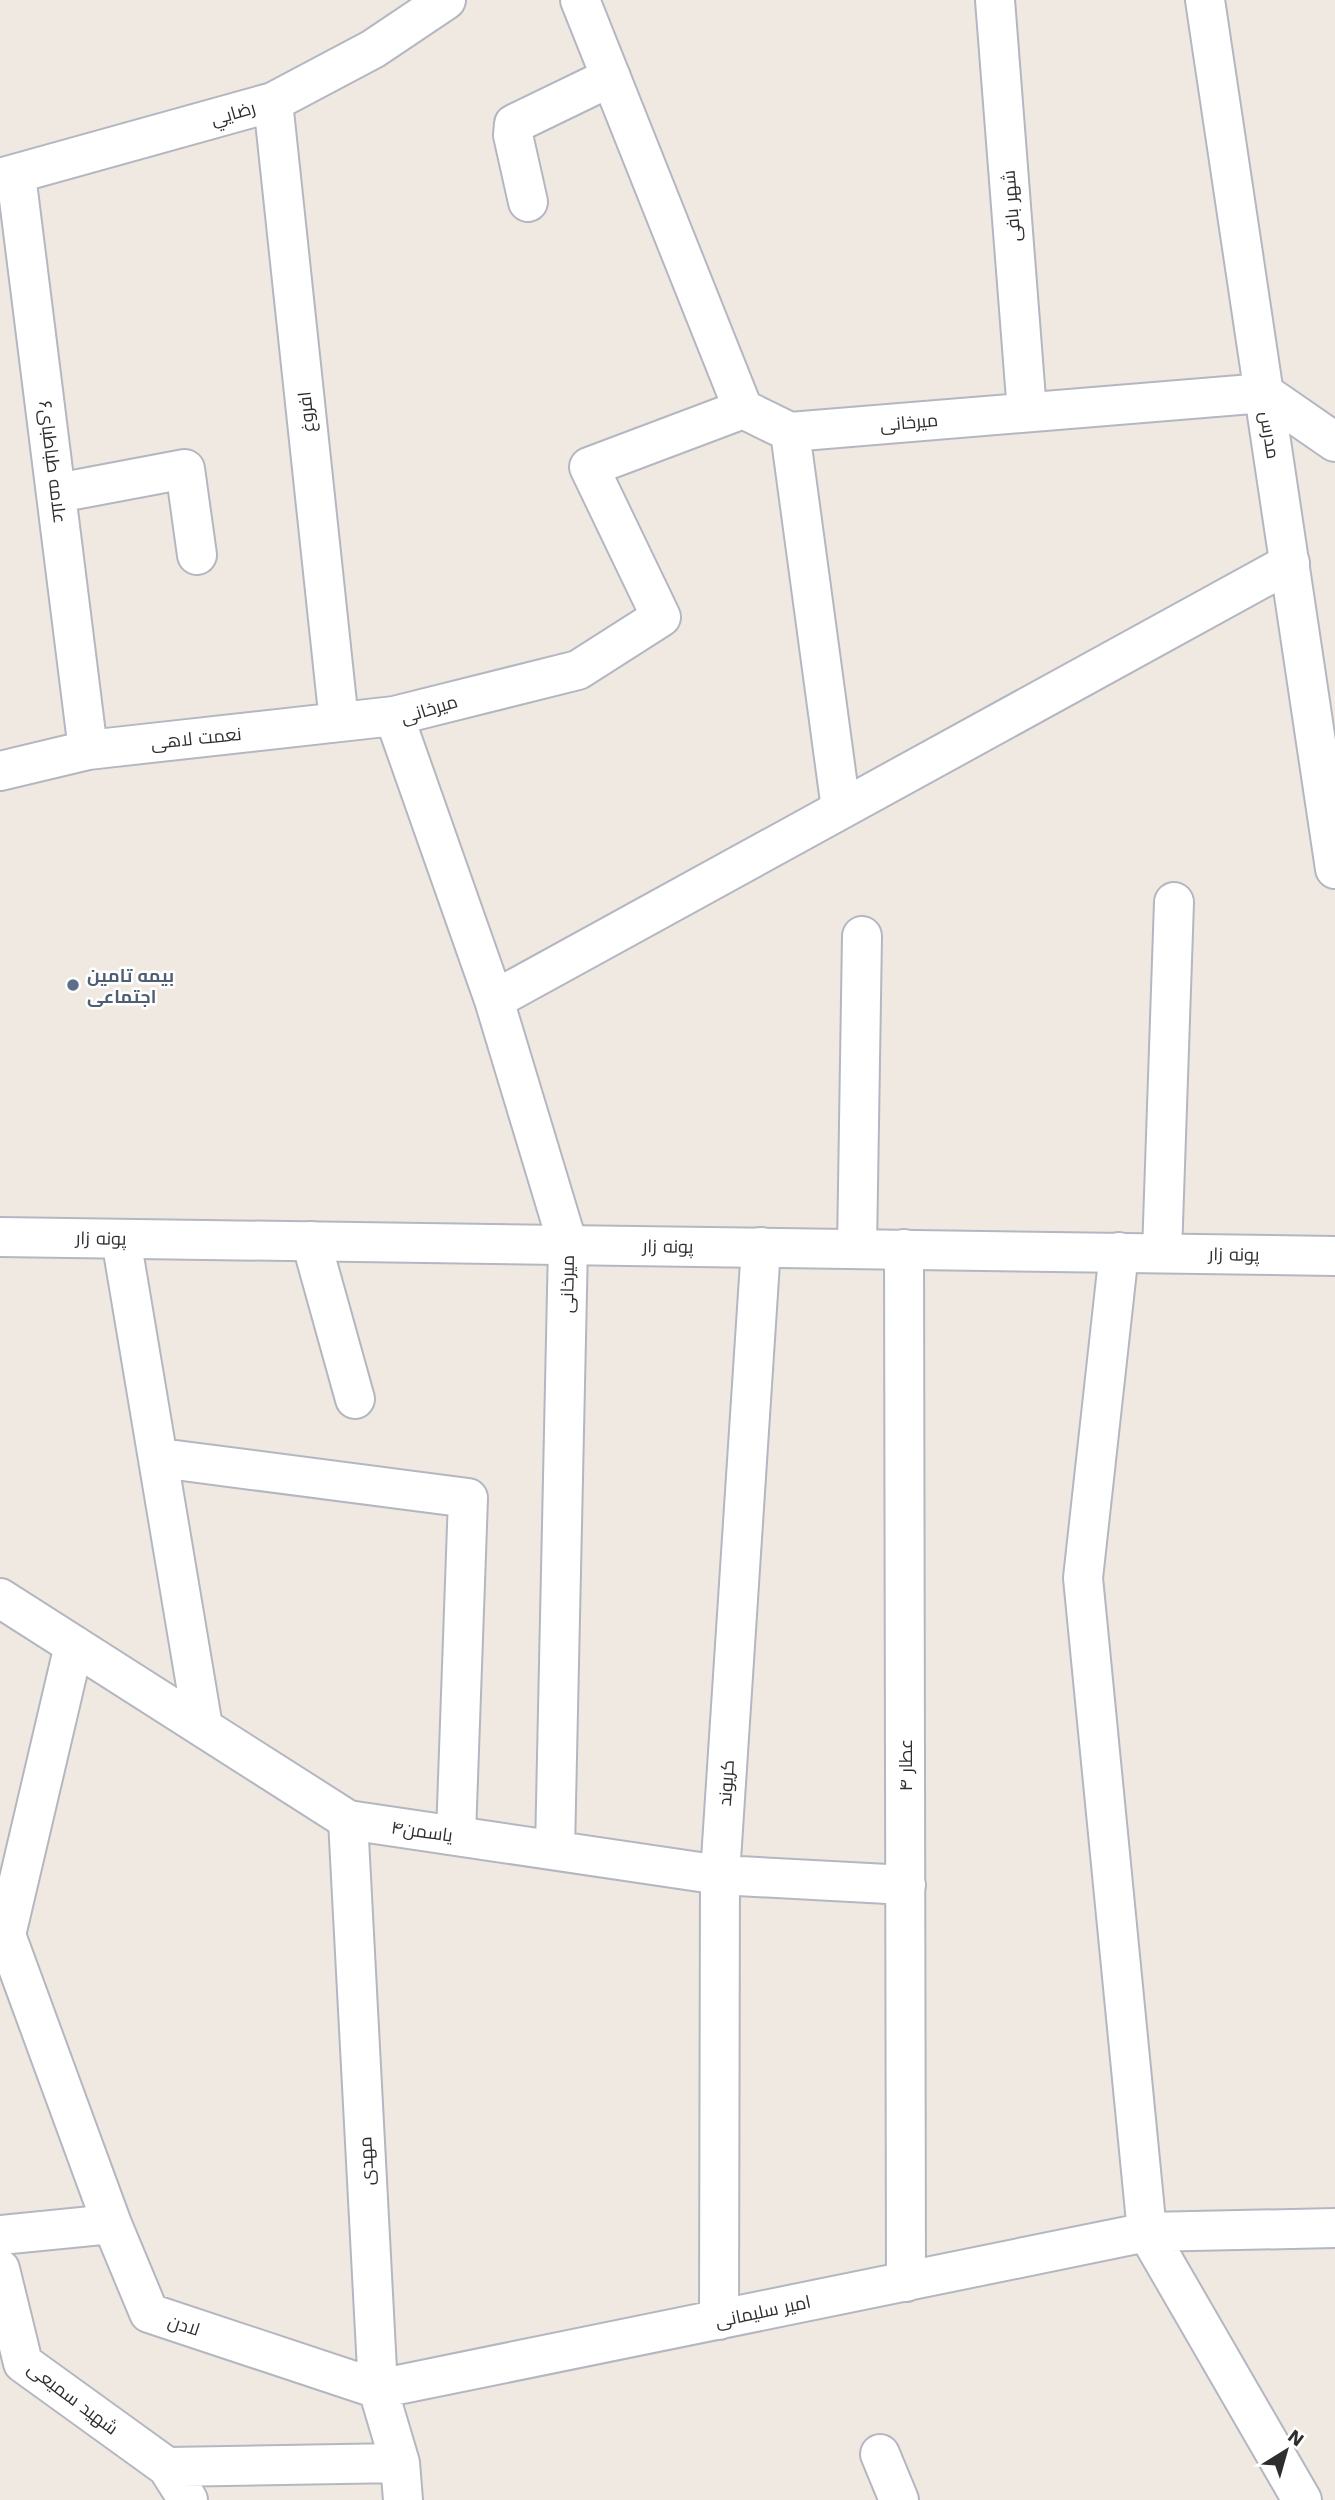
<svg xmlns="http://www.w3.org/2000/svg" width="1335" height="2500" viewBox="0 0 1335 2500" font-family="'Work Sans',Cairo,sans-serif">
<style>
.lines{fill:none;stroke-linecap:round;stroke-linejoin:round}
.minor-casing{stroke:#b4b7c1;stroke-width:42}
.tertiary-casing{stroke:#b4b7c1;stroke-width:42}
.secondary-casing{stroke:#b4b7c1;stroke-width:42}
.minor{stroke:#fff;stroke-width:38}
.tertiary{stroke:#fff;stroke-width:38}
.secondary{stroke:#fff;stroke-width:38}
.service-dot{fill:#5c6f8a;stroke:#fff;stroke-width:2.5}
.labels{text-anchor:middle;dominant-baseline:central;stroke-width:5;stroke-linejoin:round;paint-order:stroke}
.street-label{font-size:18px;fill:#2e2e2e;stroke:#fff}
.service-label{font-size:18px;font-weight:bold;fill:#4e5e75;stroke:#fff;text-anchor:start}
</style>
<rect width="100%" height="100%" fill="#efe9e1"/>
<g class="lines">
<defs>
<path id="minor" d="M580 0 743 409
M995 0 1027 412
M273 102 339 722
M16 175 88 750
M0 178 273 102 373 49 446 0
M528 202 513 135 514 124 611 77
M790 432 841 809
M58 493 185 469 197 555
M0 771 88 750 394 716
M494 1000 1290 563
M121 1239 203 1727
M311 1241 355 1399
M857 1249 862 936
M904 1249 906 2282
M1119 1252 1083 1578 1147 2232 1302 2500
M1162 1253 1174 902
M160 1458 468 1498 456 1835
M0 1598 348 1820 720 1875 906 1885
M348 1820 378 2389 400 2463 403 2500
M555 1850 568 1245 494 1000 394 716 578 670 661 617 589 467 743 409 790 432 1264 393 1335 442
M6 1935 112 2224
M0 1936 6 1935 74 1645
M0 2235 112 2224 149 2313 378 2389 1147 2232 1335 2228
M0 2269 23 2363 167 2467 188 2500
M719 2320 720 1875 761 1247
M880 2454 899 2500
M167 2467 400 2463"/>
<path id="tertiary" d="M0 1237 1335 1256"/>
<path id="secondary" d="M1205 0 1335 869"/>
</defs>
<!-- minor casing -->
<use href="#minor" class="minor-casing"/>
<!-- tertiary casing -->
<use href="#tertiary" class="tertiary-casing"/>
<!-- secondary casing -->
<use href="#secondary" class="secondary-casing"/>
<!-- minor -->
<use href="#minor" class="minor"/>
<!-- tertiary -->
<use href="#tertiary" class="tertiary"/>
<!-- secondary -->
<use href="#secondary" class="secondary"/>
</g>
<!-- markers -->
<circle class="service-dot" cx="73" cy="985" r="7"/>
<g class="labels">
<!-- street labels -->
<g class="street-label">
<text transform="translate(233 113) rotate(-16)">رضایي</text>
<text transform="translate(1011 206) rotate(-95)">شهر بافی</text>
<text transform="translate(306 412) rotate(-96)">افروغ</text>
<text transform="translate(909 422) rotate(-5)">میرخانی</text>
<text transform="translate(1270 435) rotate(81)">مدرس</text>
<text transform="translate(53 462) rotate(83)">علامه طباطبای۶</text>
<text transform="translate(429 709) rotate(-17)">میرخانی</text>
<text transform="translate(196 738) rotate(-6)">نعمت لاهی</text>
<text transform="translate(101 1238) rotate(1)">پونه زار</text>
<text transform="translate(668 1246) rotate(1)">پونه زار</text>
<text transform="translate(1234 1254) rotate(1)">پونه زار</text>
<text transform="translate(567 1284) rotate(-89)">میرخانی</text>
<text transform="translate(905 1765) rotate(-90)">عطار ۴</text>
<text transform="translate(726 1783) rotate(-86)">کریوند</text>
<text transform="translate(422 1831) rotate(8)">یاسمن۴</text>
<text transform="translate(366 2161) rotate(-93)">مهدی</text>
<text transform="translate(763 2311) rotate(-12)">امیر سلیمانی</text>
<text transform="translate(184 2325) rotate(18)">لادن</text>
<text transform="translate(73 2398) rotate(37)">شهید سمیعی</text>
</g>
<!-- service labels -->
<g class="service-label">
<text x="87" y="975">بیمه تامین<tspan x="87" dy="21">اجتماعی</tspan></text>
</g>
</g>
<!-- north arrow -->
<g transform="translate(1286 2451) rotate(37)" stroke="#ffffff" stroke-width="5" paint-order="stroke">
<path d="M0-5L12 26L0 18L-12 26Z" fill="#2e2e2e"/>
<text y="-10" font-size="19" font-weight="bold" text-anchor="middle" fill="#2e2e2e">N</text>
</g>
</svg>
